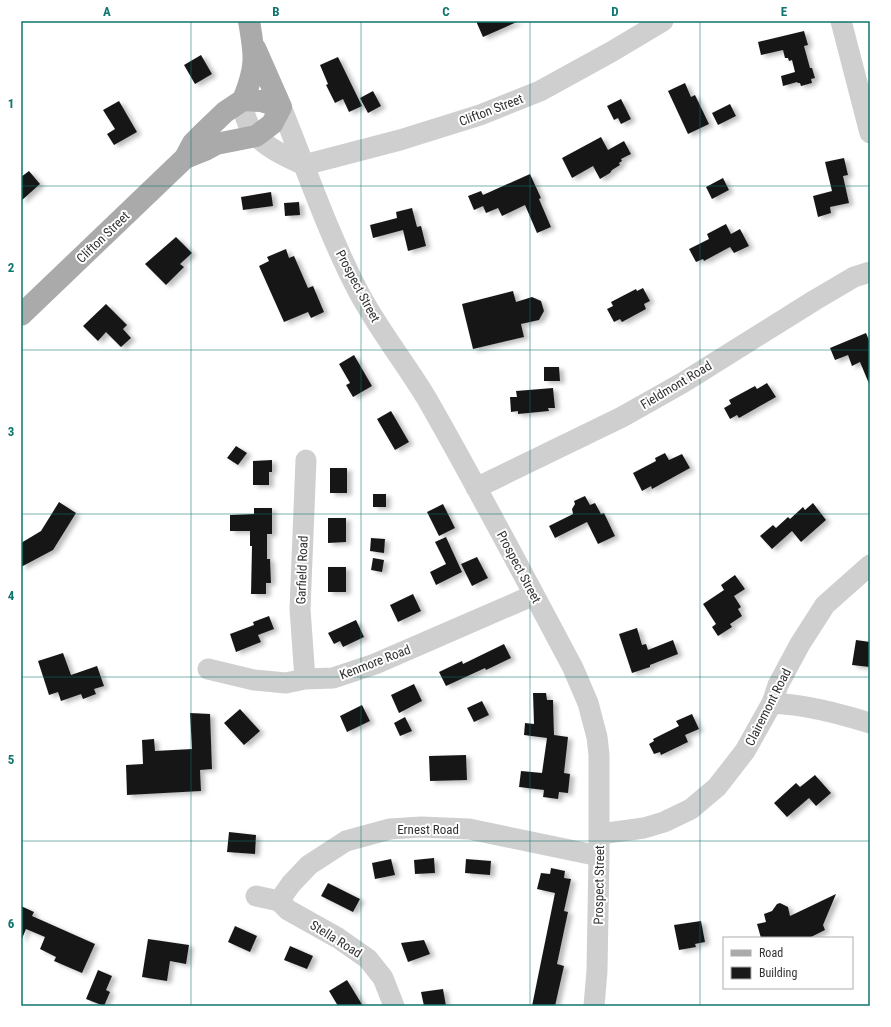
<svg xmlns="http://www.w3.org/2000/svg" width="891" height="1027" viewBox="0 0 891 1027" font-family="'Roboto Condensed',sans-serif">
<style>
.building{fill:#191919;filter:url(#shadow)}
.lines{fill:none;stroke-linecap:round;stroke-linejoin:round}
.minor{stroke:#cfcfcf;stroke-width:21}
.major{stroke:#aaa;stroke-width:22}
.grid{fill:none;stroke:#0f766e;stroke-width:1;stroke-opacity:0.55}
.labels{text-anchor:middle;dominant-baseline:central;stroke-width:4;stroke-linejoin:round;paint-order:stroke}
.street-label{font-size:13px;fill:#323232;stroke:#fff}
.neatline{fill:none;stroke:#0f766e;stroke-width:1.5}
.grid-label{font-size:13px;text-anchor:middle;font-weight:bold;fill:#0f766e}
</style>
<defs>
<filter id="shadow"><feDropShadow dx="4.5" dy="2.5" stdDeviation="2" flood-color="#0004"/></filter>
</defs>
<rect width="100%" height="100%" fill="#fff"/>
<!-- building -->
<path class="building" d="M476 21H519L483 37Z
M804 31 808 45 804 46 810 68H812L815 78 811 79 812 83 801 86 800 83H798L797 82 783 86 781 76 795 72 792 60 789 61 788 58H785L783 50 761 55 758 42Z
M201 55 212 74 195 84 184 65Z
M338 57 362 106 349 112 343 99 335 103 326 85 328 84 320 65Z
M685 83 691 97 695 95 709 124 688 134 668 91Z
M373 91 381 106 368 113 360 98Z
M621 99 631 119 621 124 618 118 614 120 607 106Z
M119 101 137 132 114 145 107 134 115 129 103 110Z
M730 104 736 116 718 125 712 113Z
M601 137 608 150 624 141 631 154 621 159 622 161 619 163 620 165 612 170 610 173 600 179 593 166 572 178 562 158Z
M844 158 848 175 843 176 849 203 830 207 831 213 818 217 813 196 832 191 825 162Z
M29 171 40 184 21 201V177Z
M530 174 541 198 539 199 551 227 537 233 525 205 502 216 498 208 486 213 483 206 474 210 468 196 481 191 483 195Z
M723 178 729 190 712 199 706 187Z
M271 192 273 206 243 210 241 197Z
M299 202 300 215 285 216 284 203Z
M412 208 417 227 421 226 426 246 408 251 403 230 373 238 370 225 397 218 396 212Z
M726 224 731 234 740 229 749 246 734 253 730 247 704 261 703 259 696 262 689 249 709 239 707 234Z
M176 237 192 253 180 264 184 267 166 285 145 264Z
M286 249 289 258 294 256 308 288 313 286 324 312 311 318 308 312 284 322 259 266 269 261 267 257Z
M643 288 650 301 644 304 646 309 622 322 620 319 614 322 607 309 613 306 611 302 636 289 637 291Z
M513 291 516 302 532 297 541 301 544 311 539 320 521 324 524 337 473 349 462 304Z
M106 304 127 325 123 329 131 338 121 347 106 332 98 341 83 326Z
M866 333 870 343V386L860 362 852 366 848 355 835 360 830 348Z
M354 355 372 386 353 397 346 385 350 383 339 364Z
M544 367H559L560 381H544Z
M767 383 776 397 739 418 737 415 730 419 724 408 731 404 729 400 755 386 757 389Z
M553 388 555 408H548L549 411 518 414V411L511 412 510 397H517L516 391Z
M391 411 409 442 395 450 377 419Z
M236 446 247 453 238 465 227 458Z
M665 453 669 460 682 454 690 468 652 489 651 486 642 491 633 473 656 461 655 458Z
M272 460V472H269V485H253V461Z
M330 468H347V493H330Z
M373 494H386V507H373Z
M585 496 590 505 595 503 601 514 604 513 615 536 598 544 587 522 555 538 549 526 573 514 572 509 575 504 574 501Z
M59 502 76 513 53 550 21 567V543L41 531Z
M813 503 826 520 801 542 792 531 772 549 760 536 773 525 776 528 788 517 790 519 803 507 805 510Z
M443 504 455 528 439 536 427 512Z
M254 508H272V534H267V559H270L271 583H266V594H251L252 546H250V531H230V515L254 514Z
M328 518H346V542L328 543Z
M446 537 462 572 436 585 430 572 446 564 435 542Z
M371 538 385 539 384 553 370 551Z
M477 557 488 578 472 586 461 564Z
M373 558 384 560 382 572 371 570Z
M328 567H346V592H328Z
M735 575 745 589 734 596 741 607 738 609 742 616 730 624 732 627 718 636 712 627 716 624 703 604 724 590 721 585Z
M413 594 421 611 398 622 390 605Z
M269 616 274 629 258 635 261 642 236 652 230 634 254 625 253 622Z
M356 620 364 637 343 647 340 641 334 644 328 633Z
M637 628 642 645 646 644 648 650 673 640 678 654 650 665V667L632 673 619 634Z
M856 640 870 642V667L852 665Z
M504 644 511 658 486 670 485 668 446 686 439 672 462 661 463 664Z
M63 653 71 675 97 666 104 686 94 689 96 694 83 699 81 694 61 701 58 692 49 695 38 661Z
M414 684 422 701 399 713 391 695Z
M533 693H546L547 700H553L554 735 568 737 564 773 570 774 568 793 559 792 558 799 543 797 544 790 519 787 521 771 542 773 547 738 524 735 525 723 534 724Z
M482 701 489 715 474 722 467 708Z
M362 705 370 721 347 732 340 716Z
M240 709 260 731 244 745 224 723Z
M190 713 210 714 212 769 200 770 201 791 127 795 126 765 143 764 142 740 154 739 155 751 192 749Z
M692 714 699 729 685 735 688 742 661 755 660 752 654 754 649 744 654 741 653 739 679 726 676 721Z
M405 717 412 731 400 736 394 723Z
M466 755 467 780 430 781 429 756Z
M815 775 831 793 816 806 809 798 787 817 774 803 796 783 800 787Z
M229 832 256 835 255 854 227 852Z
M434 858 435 873 415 874 414 860Z
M391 859 395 875 375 879 372 863Z
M466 859 491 861 490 875 465 873Z
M551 868 565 871 564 878 571 879 564 911 568 912 557 964 564 966 555 1006H532L555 893 537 889 541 873 550 874Z
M328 883 360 899 353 912 321 896Z
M836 894 823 925 825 930 809 938H761L757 924 766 922 764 914 772 911 777 904 780 903 788 907 790 916Z
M21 906 34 912 32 916 95 944 82 973 54 961 56 957 40 949 45 937 26 929 21 941Z
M701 921 705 942 695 944 696 947 679 950 674 925Z
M235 926 257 936 250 952 228 942Z
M148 939 189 945 186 964 170 961 167 981 142 977Z
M424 940 430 954 408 962 401 943Z
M290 946 313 956 307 969 284 960Z
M98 970 112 976 106 990 110 992 104 1006 86 999Z
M347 980 363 1006H338L329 991Z
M443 989 446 1006H424L421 992Z"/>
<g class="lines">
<!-- minor -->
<path class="minor" d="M841 21 870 133
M243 100C243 138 274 151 304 165
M281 107C306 168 327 231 357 289 377 328 405 362 427 399 478 488 525 578 573 668L588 703 597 737 599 755V856L597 971 594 1006
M304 165 400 140 480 115 540 91 611 52 663 21
M476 488 622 417 684 382 815 300 854 277 870 272
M208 669 254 680 286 683 305 679 333 678 375 664 534 595
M305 679 300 609 306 460
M772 703C807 705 837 713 870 723
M600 834 644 828 664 822 691 809 717 787 745 751 772 703 778 685 800 644 825 605 870 565
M256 896 279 901 288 910 338 938 368 959 383 978 394 1006
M279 901 291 884 309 865 346 841 390 829 421 827 469 829 599 856"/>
<!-- major -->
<path class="major" d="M255 48 281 107
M243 100C257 66 255 56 249 21
M185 158 205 150 216 144 256 136 272 124 281 107
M21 315 185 158 193 143 202 134 225 112 243 100 261 101 281 107"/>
</g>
<!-- grid -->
<path class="grid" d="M191 21V1006M361 21V1006M530 21V1006M700 21V1006M21 186H870M21 350H870M21 514H870M21 677H870M21 841H870"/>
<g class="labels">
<!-- street labels -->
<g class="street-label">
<text transform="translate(491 110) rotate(-21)">Clifton Street</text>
<text transform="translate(103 237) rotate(-44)">Clifton Street</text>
<text transform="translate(358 286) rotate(62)">Prospect Street</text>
<text transform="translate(676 385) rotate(-31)">Fieldmont Road</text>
<text transform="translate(519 567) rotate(62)">Prospect Street</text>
<text transform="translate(302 570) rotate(-88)">Garfield Road</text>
<text transform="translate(375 662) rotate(-21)">Kenmore Road</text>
<text transform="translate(768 707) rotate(-63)">Clairemont Road</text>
<text x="428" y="829">Ernest Road</text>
<text transform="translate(599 885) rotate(-89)">Prospect Street</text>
<text transform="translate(336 939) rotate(32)">Stella Road</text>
</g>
</g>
<!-- border -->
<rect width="891" height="1027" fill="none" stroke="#ffffff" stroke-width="44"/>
<!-- legend -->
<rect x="723" y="937" width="130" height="52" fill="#ffffff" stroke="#adadad"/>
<rect x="731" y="950" width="20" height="6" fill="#aaaaaa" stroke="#adadad"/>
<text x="759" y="957" font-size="12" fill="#323232">Road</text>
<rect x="731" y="967" width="20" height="12" fill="#191919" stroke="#adadad"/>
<text x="759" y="977" font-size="12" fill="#323232">Building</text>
<rect x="22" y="22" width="847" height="983" class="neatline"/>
<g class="grid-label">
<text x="107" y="16">A</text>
<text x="276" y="16">B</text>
<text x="446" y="16">C</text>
<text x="615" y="16">D</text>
<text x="784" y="16">E</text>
<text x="11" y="108">1</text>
<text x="11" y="272">2</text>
<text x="11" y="436">3</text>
<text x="11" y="600">4</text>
<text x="11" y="764">5</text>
<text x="11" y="928">6</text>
</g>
</svg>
